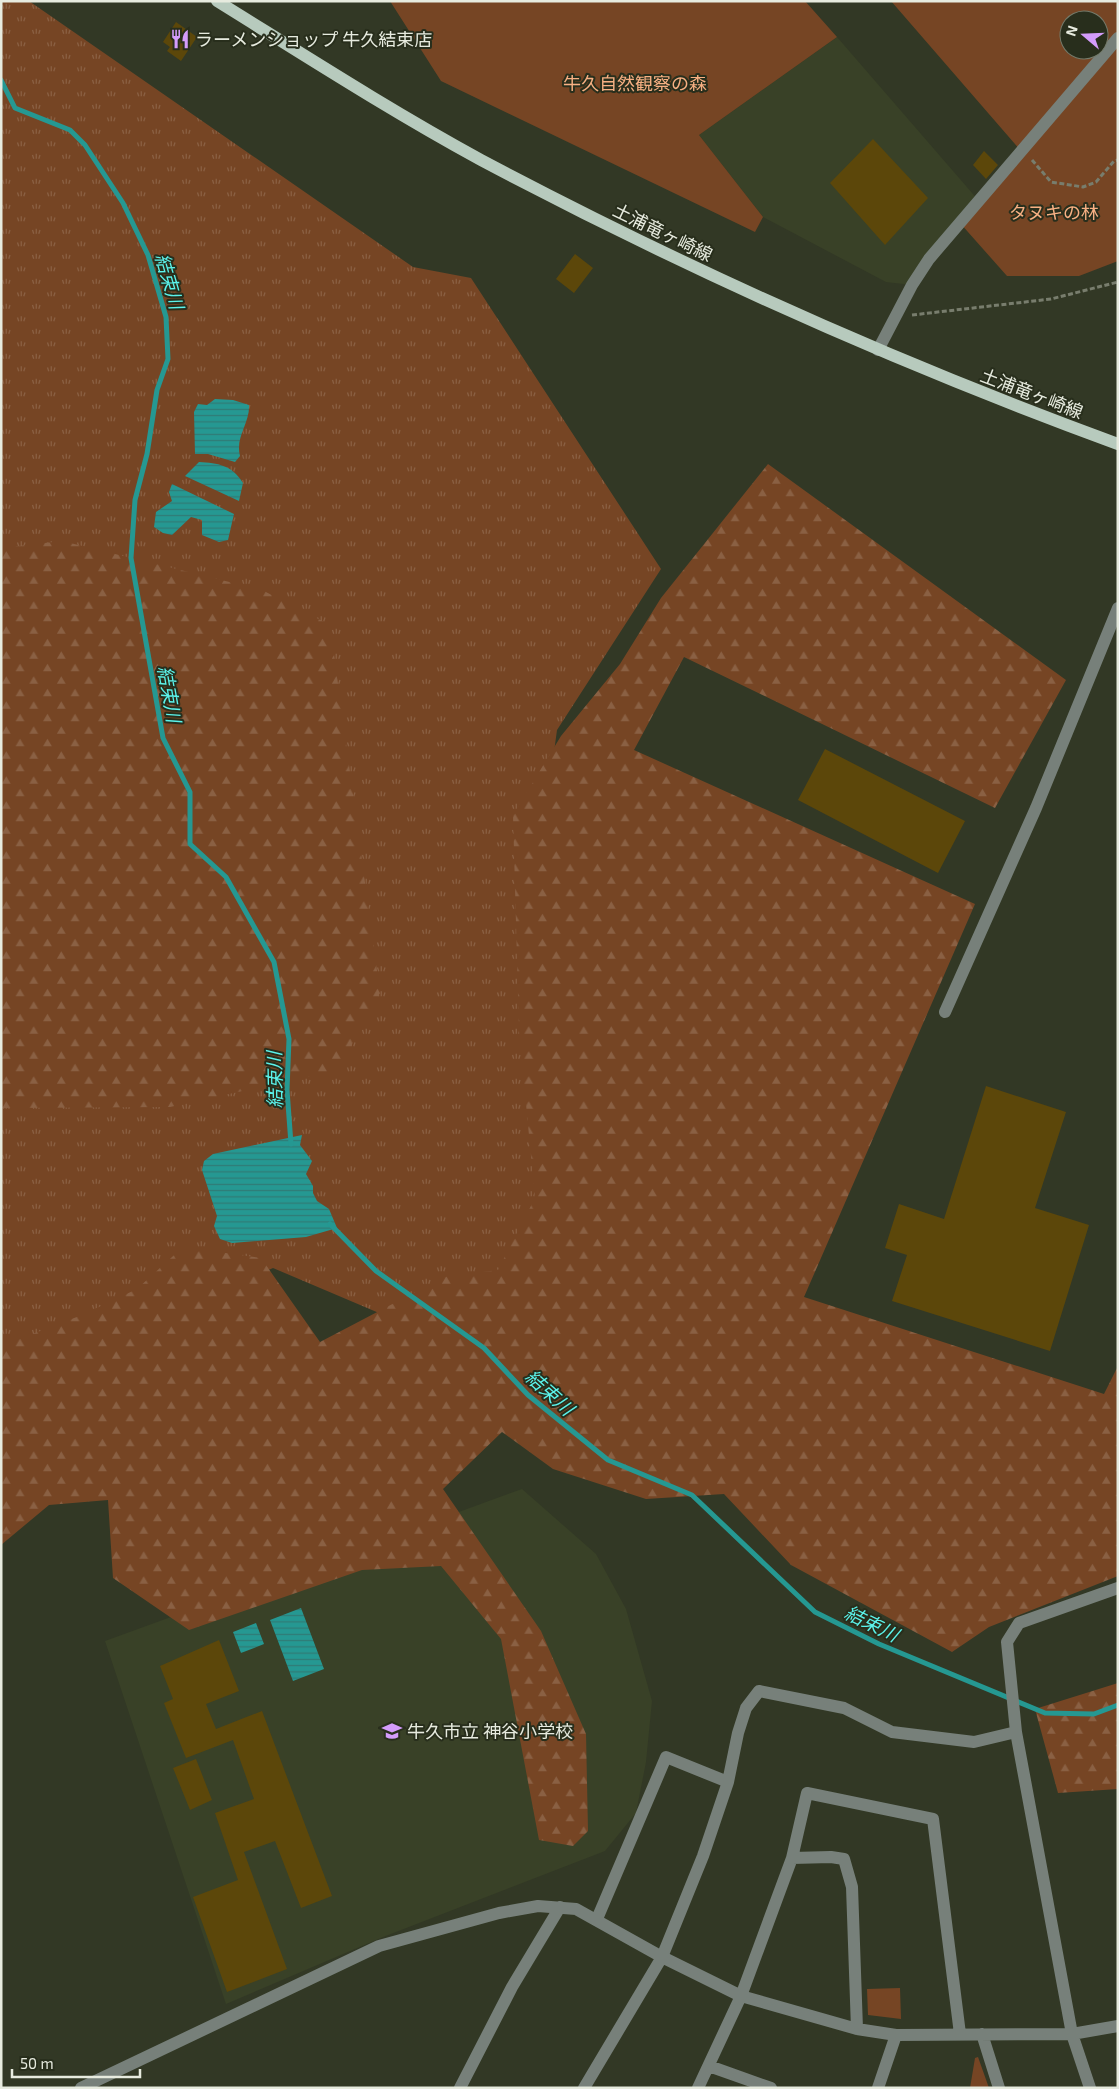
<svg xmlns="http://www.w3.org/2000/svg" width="1119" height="2089" viewBox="0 0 1119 2089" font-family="'Exo 2','Noto Sans JP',sans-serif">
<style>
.built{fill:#394127}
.grass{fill:url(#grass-tufts)}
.forest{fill:url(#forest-firs)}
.park{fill:#764524;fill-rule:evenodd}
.water{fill:url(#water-rules)}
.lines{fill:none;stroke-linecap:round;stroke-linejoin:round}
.stream{stroke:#259892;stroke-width:5}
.building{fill:#5c470a}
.path{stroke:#787d6d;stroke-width:3;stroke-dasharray:5 2.5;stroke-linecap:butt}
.minor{stroke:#77807a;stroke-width:12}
.major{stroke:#b7cabd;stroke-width:12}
.labels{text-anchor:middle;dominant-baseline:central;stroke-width:4;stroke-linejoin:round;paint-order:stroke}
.poi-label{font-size:18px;fill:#e7ebdf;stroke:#282e1c;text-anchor:start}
.park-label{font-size:18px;fill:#f7b083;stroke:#282e1c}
.street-label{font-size:18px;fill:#e7ebdf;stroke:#282e1c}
.water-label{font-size:19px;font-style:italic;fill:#5bf3eb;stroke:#282e1c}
</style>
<defs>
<pattern id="grass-tufts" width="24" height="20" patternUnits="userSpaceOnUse" patternTransform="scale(1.25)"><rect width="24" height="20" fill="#764524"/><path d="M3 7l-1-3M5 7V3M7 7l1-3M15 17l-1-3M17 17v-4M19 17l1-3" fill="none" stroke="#8a6043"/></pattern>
<pattern id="forest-firs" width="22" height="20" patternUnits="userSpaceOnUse" patternTransform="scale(1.25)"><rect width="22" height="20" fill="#764524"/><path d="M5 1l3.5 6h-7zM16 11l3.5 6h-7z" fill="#8a6043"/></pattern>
<pattern id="water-rules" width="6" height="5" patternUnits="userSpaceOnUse" patternTransform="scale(1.25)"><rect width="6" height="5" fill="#259892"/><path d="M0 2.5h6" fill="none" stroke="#307b76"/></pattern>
</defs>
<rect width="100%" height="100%" fill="#323825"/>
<!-- built -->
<path class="built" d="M837 37 979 201 912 285 886 282 763 217 699 135Z
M522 1489 596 1554 626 1609 652 1701 646 1762 636 1813 605 1851 383 1937 226 2004 105 1641Z"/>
<!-- grass -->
<path class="grass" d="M1 1H29L413 267 471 278 661 569 557 730 531 921 583 1299 445 1341 273 1268 1 1389Z"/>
<!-- forest -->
<path class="forest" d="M768 464 1066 680 995 808 684 657 634 750 975 904 804 1297 1104 1394 1118 1366V1576L989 1627 952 1652 791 1565 724 1494 646 1499 553 1469 502 1432 443 1489 541 1631 586 1734 588 1831 573 1846 539 1840 501 1639 441 1566 362 1570 189 1630 113 1578 108 1500 49 1505 1 1545V1346L82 1315 137 1289 183 1247 261 1258 320 1342 444 1277 498 1270 535 1198 519 1031 513 815 561 736 620 664 661 598Z
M62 541 262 590 330 625 380 993 338 1070 170 1107 1 1108V548Z
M1118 1683V1789L1058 1793 1035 1709Z"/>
<!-- park -->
<path class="park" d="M390 1H805L837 37 699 135 763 217 755 232 441 81Z
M891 1H1118V261L1079 276H1007L960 223 1021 151ZM1069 20H1099V50H1069Z
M900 1988 901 2019 868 2015 867 1989Z
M978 2057 989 2088H970L975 2058Z"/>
<!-- water -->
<path class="water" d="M215 399 233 400 249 405C250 423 235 437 240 456L235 462 208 454H195L194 412 198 404 207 405Z
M199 462C218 463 232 465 243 483L239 501 185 476Z
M172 484 234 514 228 540 219 542 202 535V520L191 517 172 535 163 533 154 527 156 512 172 501 169 492Z
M302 1135 300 1145 312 1161 306 1174 313 1186V1193L317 1201 329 1209 337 1228 306 1237 232 1243 220 1239 214 1226 217 1216 202 1170 204 1161 213 1154Z
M301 1608 324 1669 293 1681 270 1620Z
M256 1623 264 1644 241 1653 233 1632Z"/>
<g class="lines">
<!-- stream -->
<path class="stream" d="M1 80 15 108 70 130 85 145 123 203 148 255 166 317 168 359 157 390 147 454 135 500 131 558 163 738 190 792V844L226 877 274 962 289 1039 287 1090 291 1144
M330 1224 376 1271 484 1348 528 1395 608 1460 692 1495 815 1612 879 1644 1045 1713 1094 1714 1118 1705"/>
</g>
<!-- building -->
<path class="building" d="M176 22 197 37 181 61 167 51 170 47 163 42Z
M873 139 928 198 885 245 830 183Z
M984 151 998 165 986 179 973 165Z
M575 254 593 268 574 293 556 279Z
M825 749 965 821 938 873 798 800Z
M986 1086 1066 1112 1035 1208 1089 1225 1050 1351 892 1301 907 1255 885 1248 899 1204 944 1219Z
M219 1640 239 1691 206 1704 216 1729 262 1711 332 1896 301 1908 275 1841 244 1852 287 1969 227 1992 193 1897 238 1880 215 1813 254 1799 233 1740 186 1758 164 1703 173 1699 160 1666Z
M196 1759 212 1800 190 1810 173 1768Z"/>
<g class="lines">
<!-- path -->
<path class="path" d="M1032 160 1051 182 1083 187 1096 182 1114 161 1118 160
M912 315 1051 299 1118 282"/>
<!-- minor -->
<path class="minor" d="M878 350 912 285 929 259 1118 38
M945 1012 1036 808 1118 608
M792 1858 831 1857 844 1859 852 1887 857 2029
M597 1919 666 1757 728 1782
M982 2034 999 2088
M709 2066 771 2088
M81 2088 379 1946 499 1913 538 1906 576 1909 662 1957 741 1996 857 2029 896 2035 1072 2034 1118 2026
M460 2088 512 1987 560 1907
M584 2088 662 1957 703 1856 728 1782 738 1733 746 1708 759 1691 844 1708 892 1732 974 1742 1016 1732
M698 2088 741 1996 792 1858 807 1793 933 1819 960 2034
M878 2088 896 2035
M1090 2088 1072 2034 1016 1732 1007 1642 1019 1623 1118 1588"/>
<!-- major -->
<path class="major" d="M217 1C304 55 391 111 481 160 687 269 899 364 1118 444"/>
</g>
<!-- icons -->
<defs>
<symbol id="restaurant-bare" viewBox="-9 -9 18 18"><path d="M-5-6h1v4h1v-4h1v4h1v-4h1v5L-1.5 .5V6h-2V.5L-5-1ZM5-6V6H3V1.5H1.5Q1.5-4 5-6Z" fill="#d49cfb" stroke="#282e1c" stroke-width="2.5" paint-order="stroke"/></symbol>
<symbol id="school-bare" viewBox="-9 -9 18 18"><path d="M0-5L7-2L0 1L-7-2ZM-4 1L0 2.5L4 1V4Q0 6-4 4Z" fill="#d49cfb" stroke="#282e1c" stroke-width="2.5" paint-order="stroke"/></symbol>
</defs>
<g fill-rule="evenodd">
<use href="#restaurant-bare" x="166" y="25" width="28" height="28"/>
<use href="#school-bare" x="378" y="1717" width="28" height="28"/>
</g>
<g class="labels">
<!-- poi labels -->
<g class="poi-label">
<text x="195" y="39">ラーメンショップ 牛久結束店</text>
<text x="407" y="1731">牛久市立 神谷小学校</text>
</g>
<!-- park labels -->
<g class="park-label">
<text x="635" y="83">牛久自然観察の森</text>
<text x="1054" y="212">タヌキの林</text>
</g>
<!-- street labels -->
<g class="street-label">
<text transform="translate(663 232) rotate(26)">土浦竜ヶ崎線</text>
<text transform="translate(1032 393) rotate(21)">土浦竜ヶ崎線</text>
</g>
<!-- water labels -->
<g class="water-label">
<text transform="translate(170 281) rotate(74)">結束川</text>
<text transform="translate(170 694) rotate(80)">結束川</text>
<text transform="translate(274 1080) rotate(-91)">結束川</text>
<text transform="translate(550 1392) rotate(42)">結束川</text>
<text transform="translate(872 1623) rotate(26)">結束川</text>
</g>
</g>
<!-- border -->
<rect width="1119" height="2089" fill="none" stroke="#e7ebdf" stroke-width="5"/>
<!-- north arrow -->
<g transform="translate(1084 35) rotate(289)"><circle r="24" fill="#282e1c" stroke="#747a6a"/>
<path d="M0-4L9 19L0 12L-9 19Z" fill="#d49cfb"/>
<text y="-8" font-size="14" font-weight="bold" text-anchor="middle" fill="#e7ebdf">N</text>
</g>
<!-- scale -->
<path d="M12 2069v8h128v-8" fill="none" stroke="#e7ebdf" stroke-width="2.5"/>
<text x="20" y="2069" font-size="15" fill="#e7ebdf" stroke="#282e1c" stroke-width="4" paint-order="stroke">50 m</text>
</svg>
